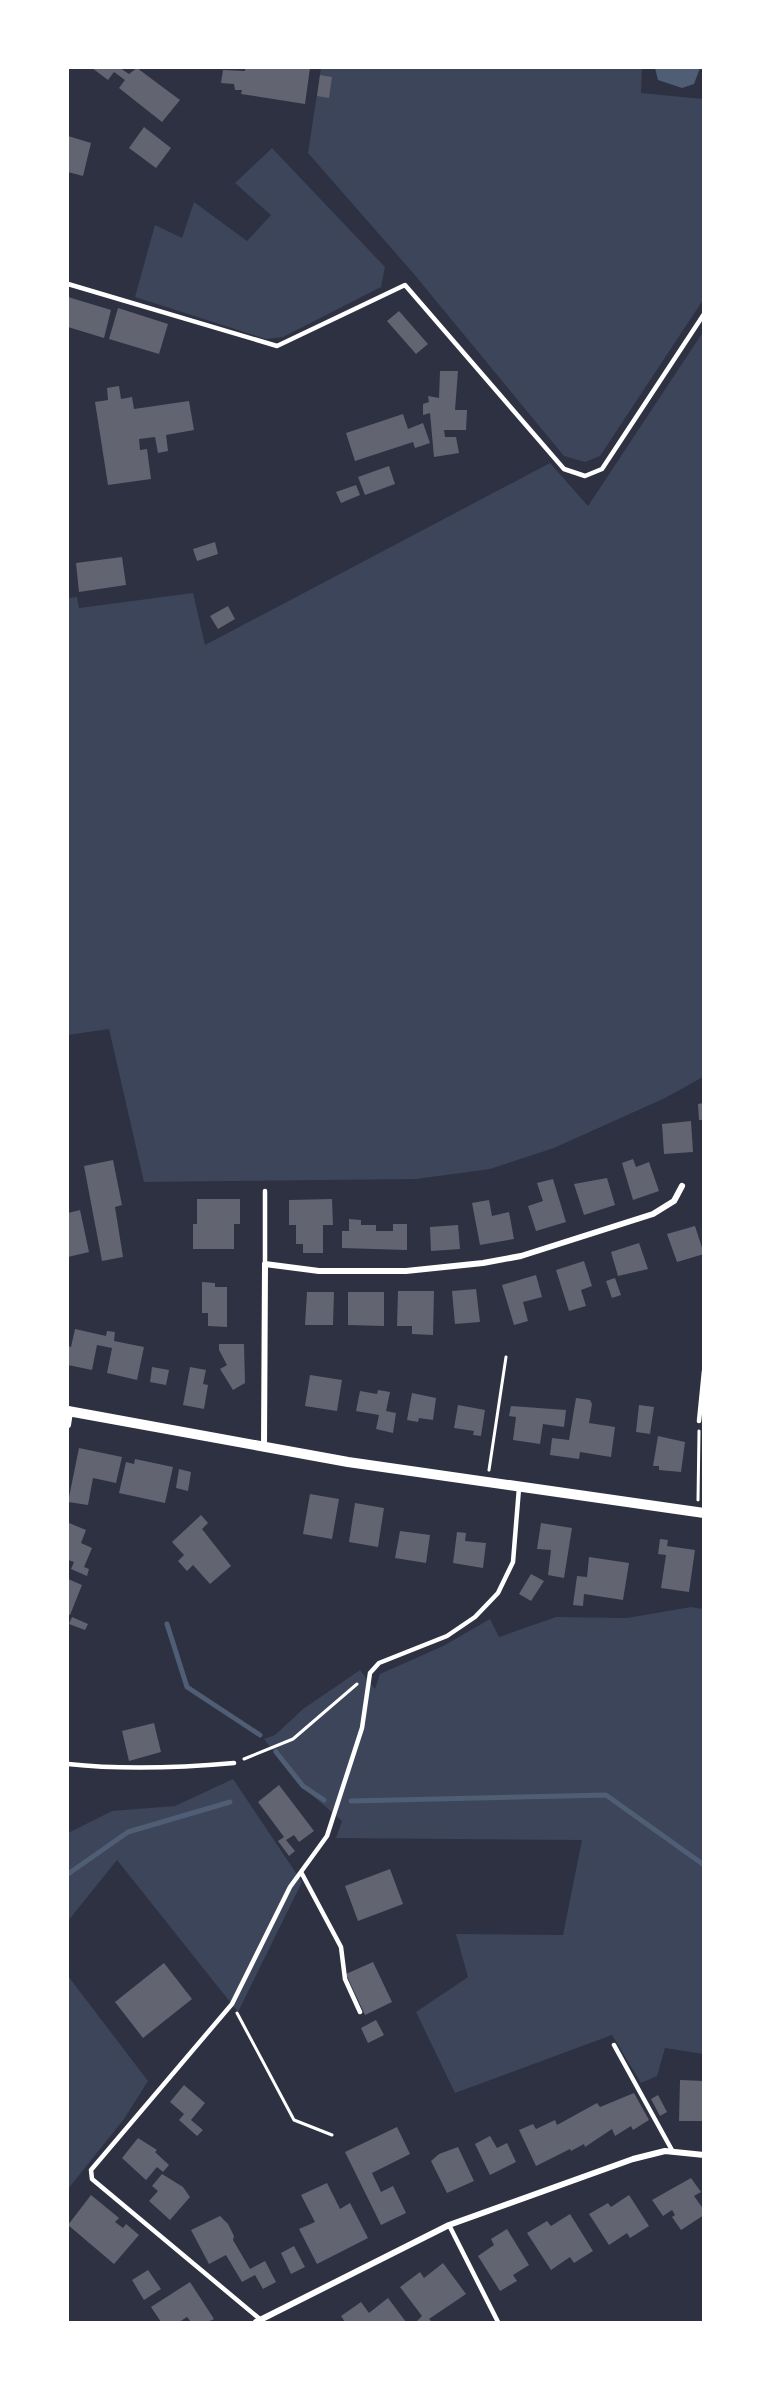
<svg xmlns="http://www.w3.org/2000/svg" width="771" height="2390" viewBox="0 0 771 2390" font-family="'Source Sans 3',sans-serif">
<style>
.green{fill:#3c4559}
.water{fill:#4f5d75}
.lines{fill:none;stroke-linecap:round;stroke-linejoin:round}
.stream{stroke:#4f5d75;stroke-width:5}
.building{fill:#626471}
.path{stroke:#fff;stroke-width:3}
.service{stroke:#fff;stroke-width:4.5}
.minor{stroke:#fff;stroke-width:6}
.tertiary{stroke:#fff;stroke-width:10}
</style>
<rect width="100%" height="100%" fill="#2d3142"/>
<!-- green -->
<path class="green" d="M321 68H642L641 93 703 99V300L600 456 585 462 564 456 413 273 308 153Z
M272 148 385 267 381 287 283 337 266 339 135 297 155 225 182 238 194 202 247 241 271 215 235 183Z
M703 332V1077L665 1098 554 1148 490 1169 416 1179 144 1182 109 1029 68 1035V598L77 597 79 608 193 593 205 645 550 463 588 506Z
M691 1607 703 1609V2054L665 2048 657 2076 641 2083 612 2035 455 2093 416 2012 468 1977 456 1934 563 1935 582 1840 336 1838 342 1821 299 1784 264 1739 275 1735 303 1709 360 1670 375 1689 380 1674 443 1646 490 1619 499 1637 556 1617 627 1618Z
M233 1779 302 1882 238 2012 117 1860 68 1921V1833L112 1811 175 1806Z
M68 1976 148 2081 124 2119 68 2189Z"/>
<!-- water -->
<path class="water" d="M655 68H700L694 84 682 88 658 80Z"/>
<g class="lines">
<!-- stream -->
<path class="stream" d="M167 1624 187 1687 260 1735
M276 1752 303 1786 324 1800
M351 1801 606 1795 704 1865
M68 1874 128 1832 230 1802"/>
</g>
<!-- building -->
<path class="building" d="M92 68H120L129 74 137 68 180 100 162 122 119 88 125 80 114 72 108 80Z
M245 68H310L305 104 241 94 242 90H235L234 84 221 83 223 70 245 71Z
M320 75 332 77 329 98 317 96Z
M144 127 171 148 156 168 129 148Z
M68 136 91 143 83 176 68 172Z
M68 297 111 310 104 338 68 327Z
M118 308 168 324 159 354 109 339Z
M399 311 428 344 416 354 387 321Z
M440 371H458L455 410H467L466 430H444L445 437H456L459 453 434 457 430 413 423 415V404L429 402 428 396 439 398Z
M119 386 121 399 132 397 134 409 189 401 194 430 166 435 168 451 158 453 155 437 139 439 140 450 147 449 151 479 108 485 95 402 108 400 107 388Z
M403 414 408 429 423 423 430 443 415 448 413 442 355 461 346 433Z
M389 466 395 484 365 495 358 477Z
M356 485 360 495 341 503 336 492Z
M215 542 218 554 197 561 193 549Z
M122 557 126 585 79 592 76 563Z
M228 606 235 619 218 629 210 616Z
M704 1103V1120H699L698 1104Z
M691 1121 693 1152 664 1154 662 1124Z
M633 1159 636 1167 649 1162 659 1191 633 1200 622 1163Z
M113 1160 122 1205 115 1207 123 1257 102 1261 84 1166Z
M607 1178 615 1205 584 1215 574 1184Z
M553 1179 566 1222 536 1231 528 1206 543 1201 537 1183Z
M197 1199H240V1224H234V1249H193V1224H197Z
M332 1199 333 1225H323V1253H303V1244H296V1225H289V1200Z
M489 1200 492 1216 509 1212 514 1239 480 1245 472 1203Z
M80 1210 89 1252 68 1257V1213Z
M349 1219 361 1220V1225H376V1231H393V1224H407V1250L342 1248V1231H349Z
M458 1225 460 1249 431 1251 430 1227Z
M695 1226 704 1254 677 1262 667 1234Z
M639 1243 648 1269 618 1276 611 1252Z
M584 1261 592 1286 581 1290 586 1306 569 1311 556 1270Z
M536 1275 542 1297 523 1302 528 1321 514 1325 502 1285Z
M615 1278 621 1295 612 1298 606 1281Z
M202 1282 215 1283V1287H227V1327L208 1326V1313H202Z
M476 1289 480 1322 455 1324 452 1291Z
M398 1291H434L433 1335 412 1334V1326H397Z
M307 1292H334L333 1325H305Z
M348 1292H384V1326L348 1325Z
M75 1329 106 1336 107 1331 115 1332 114 1341 144 1347 137 1380 107 1373 112 1348 97 1345 92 1370 68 1365V1346L71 1347Z
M219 1344H244L245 1383 233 1390 220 1369 227 1365 219 1350Z
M152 1367 169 1370 166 1385 150 1382Z
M190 1367 206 1370 203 1384 208 1385 204 1409 183 1405Z
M310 1375 342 1380 337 1411 305 1406Z
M378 1390 390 1392 386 1411 396 1413 393 1433 376 1429 379 1415 356 1411 360 1391 377 1394Z
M412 1393 436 1398 433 1420 419 1418 418 1422 407 1420Z
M576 1398 590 1400 592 1404 589 1423 615 1427 611 1457 580 1452 579 1459 550 1455 552 1438 569 1440Z
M458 1405 485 1410 481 1436 473 1435 474 1431 454 1428Z
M639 1405 654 1407 650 1434 636 1432Z
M511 1406 566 1410 564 1427 543 1424 540 1444 513 1440 516 1417 509 1416Z
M658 1436 685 1442 681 1472 659 1470V1466H653Z
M79 1448 122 1457 116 1483 93 1478 88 1505 68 1502Z
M135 1459 173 1467 165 1503 119 1493 126 1462 134 1464Z
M179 1469 191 1472 188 1491 176 1488Z
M310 1494 339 1499 332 1539 303 1534Z
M355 1503 384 1508 378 1547 349 1542Z
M201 1515 208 1523 202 1529 231 1566 210 1584 193 1565 187 1571 178 1561 184 1555 172 1542Z
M69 1523 86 1530 81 1543 92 1548 84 1567 89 1569 87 1576 71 1569 74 1562 68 1560Z
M541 1523 572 1528 564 1578 548 1575 551 1550 537 1549Z
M400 1531 430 1535 426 1563 395 1558Z
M457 1532 466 1533 465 1541 486 1543 483 1568 453 1563Z
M660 1539 668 1540 667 1546 695 1550 689 1592 661 1588 666 1555 658 1554Z
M589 1557 629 1563 623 1600 584 1594 583 1606 573 1605 577 1576 587 1577Z
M531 1574 544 1581 531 1601 519 1594Z
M68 1579 82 1585 70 1615 68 1614Z
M72 1617 88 1624 85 1630 69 1624Z
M154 1723 161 1752 129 1761 122 1731Z
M279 1785 314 1831 299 1842 294 1835 286 1840 295 1851 289 1856 278 1841 284 1837 258 1802Z
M390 1869 403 1904 358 1921 345 1886Z
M373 1962 392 2002 365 2015 346 1974Z
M164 1963 192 1999 143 2038 115 2002Z
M376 2020 384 2035 368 2043 361 2028Z
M680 2080 704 2081V2121H679Z
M184 2085 205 2103 191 2120 203 2130 197 2136 179 2120 184 2114 170 2102Z
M634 2093 649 2120 633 2130 631 2126 615 2136 612 2129 585 2147 584 2144 571 2151 570 2149 536 2166 519 2130 533 2124 536 2129 555 2120 557 2125 597 2103 600 2107Z
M658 2095 667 2112 660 2116 651 2099Z
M397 2127 410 2154 372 2173 381 2192 393 2186 406 2213 381 2225 345 2152Z
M490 2136 497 2148 507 2143 516 2162 490 2175 475 2144Z
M138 2138 157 2150 155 2152 169 2165 163 2172 157 2167 146 2180 122 2158Z
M458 2147 474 2181 447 2193 431 2161 439 2154Z
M162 2174 183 2187 190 2197 170 2220 149 2201 158 2191 152 2186Z
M691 2178 701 2192 694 2196 704 2210V2215L681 2230 672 2217 675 2215 672 2210 663 2216 652 2200Z
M327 2183 340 2209 350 2203 368 2238 317 2264 299 2229 315 2222 301 2195Z
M91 2195 119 2218 115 2222 123 2228 126 2224 139 2235 114 2264 68 2225Z
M629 2195 649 2226 630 2238 627 2233 609 2245 589 2214 608 2203 611 2207Z
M570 2214 593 2251 574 2263 570 2257 551 2270 527 2233 547 2221 551 2226Z
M220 2216 228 2224 234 2236 233 2240 250 2269 265 2261 276 2282 263 2289 255 2275 242 2282 226 2255 209 2264 191 2230Z
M507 2229 529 2265 513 2275 517 2281 500 2291 478 2256 494 2245 491 2239Z
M294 2246 305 2267 291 2274 281 2253Z
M443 2263 466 2294 429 2319 432 2322H416L422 2316 400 2287 420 2272 424 2278Z
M148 2270 161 2289 144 2300 132 2280Z
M190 2282 214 2319 208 2322H191L187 2317 179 2322H161L151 2307Z
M388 2298 406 2322H345L341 2316 361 2302 369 2313Z"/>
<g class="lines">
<!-- path -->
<path class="path" d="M489 1470 506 1357
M698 1500 699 1431
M244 1759 293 1739 357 1684
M237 2013 294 2120 332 2135"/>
<!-- service -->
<path class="service" d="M68 284 277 346 405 285 564 469 585 476 602 469 704 314
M265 1264V1191
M699 1421 704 1371
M68 1764C123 1770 178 1768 234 1763
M301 1872 341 1947 345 1979 360 2012
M614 2045 673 2152
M449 2225 498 2322
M261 2320 92 2179 91 2170 232 2004 290 1887 327 1836 362 1728 370 1673 379 1663 447 1636 475 1617 498 1593 513 1562 519 1488"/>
<!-- minor -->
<path class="minor" d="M68 1425 70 1412
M264 1447 265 1264 319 1271H406L483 1263 521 1256 653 1214 674 1201 682 1186
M256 2322 449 2225 633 2159 665 2151 704 2155"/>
<!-- tertiary -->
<path class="tertiary" d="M68 1411 348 1462 704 1513"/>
</g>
<!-- border -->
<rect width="771" height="2390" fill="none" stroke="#ffffff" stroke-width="138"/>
</svg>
